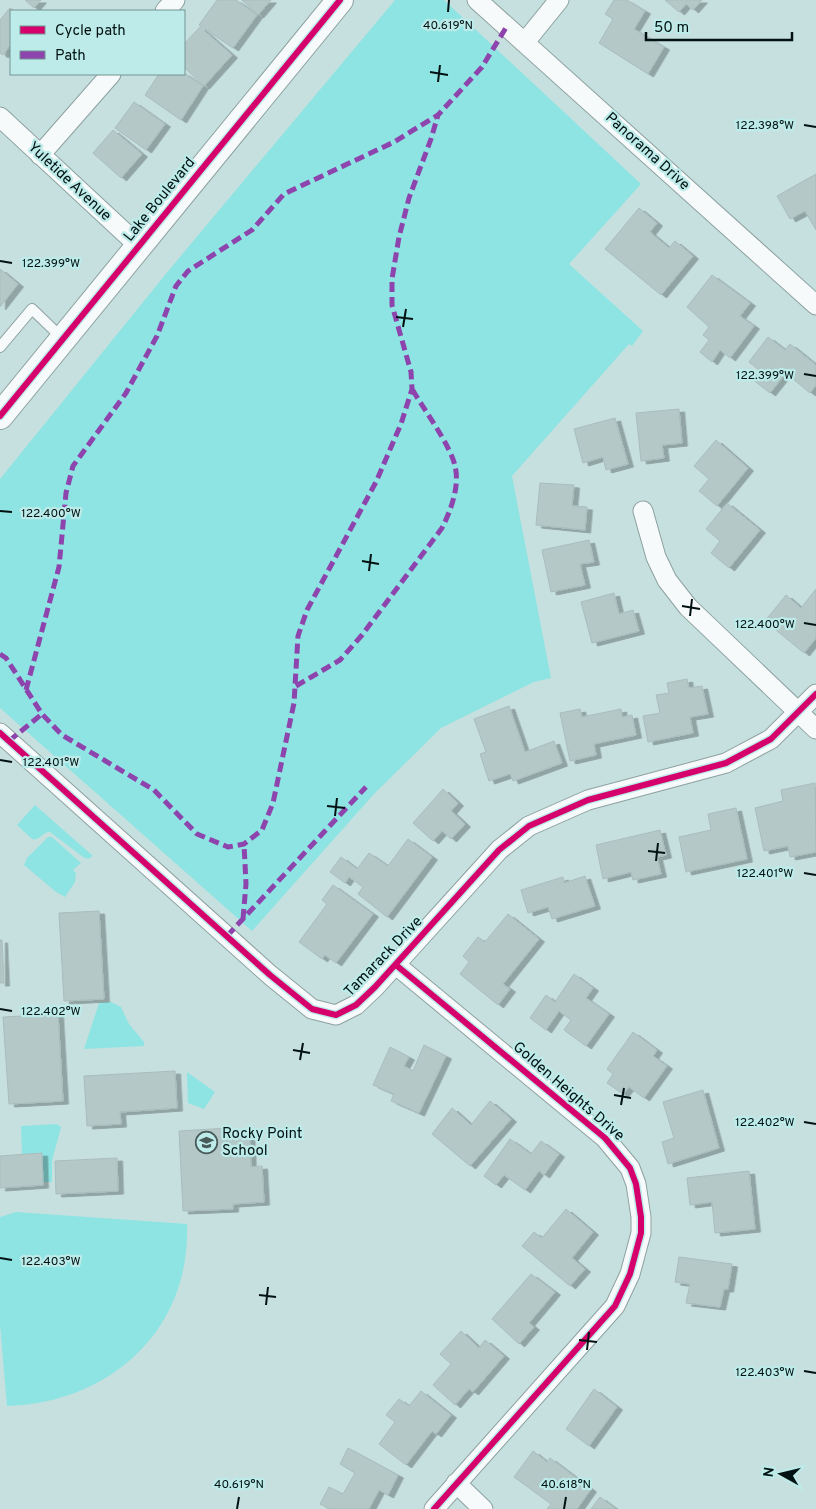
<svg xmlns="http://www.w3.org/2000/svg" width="816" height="1509" viewBox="0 0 816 1509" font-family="Overpass,sans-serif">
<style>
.green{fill:#8ee4e2}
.building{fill:#b4c8c7;stroke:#a9bdbc;filter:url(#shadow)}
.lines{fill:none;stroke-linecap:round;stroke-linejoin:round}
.service-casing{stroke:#8da1a0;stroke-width:12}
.minor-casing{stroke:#8da1a0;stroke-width:21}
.secondary-casing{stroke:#8da1a0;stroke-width:28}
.service{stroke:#f6fafa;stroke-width:10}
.minor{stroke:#f6fafa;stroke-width:19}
.secondary{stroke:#f6fafa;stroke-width:26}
.quiet{stroke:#8e44ad;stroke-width:5;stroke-dasharray:10 5;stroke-linecap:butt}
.cycleway-casing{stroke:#bcebe9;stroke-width:9}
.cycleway{stroke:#d6006c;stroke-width:6}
.ticks{fill:none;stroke:#021111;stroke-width:2}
.labels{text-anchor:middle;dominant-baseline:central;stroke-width:4.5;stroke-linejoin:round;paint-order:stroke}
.street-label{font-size:15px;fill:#021111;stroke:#bcebe9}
.poi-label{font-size:15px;fill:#021111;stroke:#bcebe9;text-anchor:start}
.ticks-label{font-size:12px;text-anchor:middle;fill:#021111;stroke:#bcebe9;stroke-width:4.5;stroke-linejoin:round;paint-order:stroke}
</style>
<defs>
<filter id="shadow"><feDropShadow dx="5.5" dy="3" stdDeviation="0" flood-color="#0004"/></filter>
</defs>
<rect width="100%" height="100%" fill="#c6e0df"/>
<!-- green -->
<path class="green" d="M395 0H444L641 184 569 264 643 331 632 346 629 344 512 476 551 678 534 682 441 728 374 794 252 931 0 708V479L169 270Z
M35 805 93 856 88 859 83 857 50 832C42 832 40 841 32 839L17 825Z
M48 837H52L81 863 73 870 76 873 75 882 65 897 56 892 24 865 27 858Z
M111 1002 121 1007 129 1024 144 1042V1046L84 1049 99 1003Z
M187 1072 215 1092 204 1109 188 1103Z
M57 1124 61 1127 52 1161V1182H43L41 1153 22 1155 21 1126Z
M16 1212 187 1224C191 1330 110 1403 7 1406L0 1324V1217Z"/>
<!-- building -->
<path class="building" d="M25 0H41L34 8Z
M217 0H236L257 15 233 48 199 25Z
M242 0H271L258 15Z
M614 0H627L645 11 634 29 664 47 648 74 599 43 613 19 605 14Z
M665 0H702L693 10 686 4 679 12Z
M10 8 15 11H11V44L3 55 0 53V20Z
M200 27 232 55 204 86 184 67V44Z
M184 73 203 86 181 120 145 95 159 74Z
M134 102 165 124 146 150 115 128Z
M113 130 142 154 121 178 93 153Z
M816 174V230L805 211 790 219 777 196Z
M639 208 657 223 650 232 669 248 675 241 693 256 661 295 605 249Z
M0 269 18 284 0 307Z
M712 275 750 303 740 316 754 326 730 358 720 350 712 362 700 352 709 340 703 335 709 327 687 307Z
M768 337 785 350 790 344 816 365V385L810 393 786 373 770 393 752 379 759 370 749 362Z
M679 409 682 443 662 445 664 458 641 461 636 413Z
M615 418 628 464 606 470 603 457 583 463 574 429Z
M716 440 748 468 717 506 699 491 709 479 694 466Z
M540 483 574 485 572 506 587 507 585 530 536 525Z
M727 503 760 530 729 568 711 553 720 541 706 529Z
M589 540 594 562 580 564 585 585 551 592 542 550Z
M816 589V638L804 653 765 621 786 595 801 608Z
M614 593 619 614 633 610 639 631 592 643 581 602Z
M687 679 689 688 702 686 708 714 690 717 693 733 648 742 643 716 660 713 656 695 669 693 667 683Z
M509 706 525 752 554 741 562 763 513 781 510 774 489 781 480 754 486 752 474 719Z
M580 709 582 717 621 709 622 717 632 715 636 735 594 744 596 755 570 761 560 713Z
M815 783 816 852 790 857 788 846 764 851 755 808 783 801 781 790Z
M443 789 458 803 451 811 465 824 451 839 442 831 433 841 413 823Z
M736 808 747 859 686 872 679 837 711 830 708 814Z
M660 830 666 855 657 857 661 874 633 880 631 872 603 879 596 845Z
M408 839 432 857 387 917 358 894 363 887 349 877 345 883 330 872 341 857 357 869 369 853 388 866Z
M585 876 595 906 552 919 548 907 528 913 521 890 563 877 564 883Z
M333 885 373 914 336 963 325 955 322 959 299 942 327 904 322 900Z
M99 911 104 999 64 1001 59 913Z
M508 914 539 939 503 984 510 989 498 1005 460 974 469 962 463 956 478 937 485 942Z
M0 940H2L4 983H0Z
M574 974 593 988 586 998 609 1014 586 1046 564 1030 571 1020 559 1011 546 1030 530 1018 546 995 555 1002Z
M58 1014 63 1101 9 1104 3 1017Z
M633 1032 657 1050 653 1056 667 1066 644 1098 629 1087 623 1094 607 1083 613 1074 607 1069Z
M424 1045 446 1056 419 1113 391 1101 394 1094 373 1085 390 1047 409 1057 404 1066 413 1071Z
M175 1071 177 1108 120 1112 121 1124 87 1126 84 1076Z
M703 1090 719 1148 668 1164 662 1142 674 1138 663 1102Z
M490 1101 511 1119 470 1166 432 1134 452 1108 471 1125Z
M229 1128V1132L249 1130 251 1167 262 1166 264 1202 233 1204V1209L183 1211 179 1131Z
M510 1139 531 1154 541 1141 559 1154 544 1175 539 1171 525 1190 504 1175 496 1185 484 1176Z
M42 1153 43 1185 0 1188V1156Z
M117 1158 118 1191 56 1194 55 1161Z
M749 1171 755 1229 715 1233 712 1202 690 1205 687 1178Z
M566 1209 593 1232 572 1258 585 1269 570 1286 522 1246 534 1232 542 1238Z
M679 1257 732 1264 728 1289H724L720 1307 686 1303 690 1284 675 1282Z
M531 1274 555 1292 529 1323 534 1327 519 1344 492 1319Z
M461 1331 479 1348 485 1340 504 1356 473 1392 469 1389 455 1405 433 1385 451 1364 440 1354Z
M594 1389 617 1407 589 1446 566 1429Z
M421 1391 451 1415 436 1434 432 1431 406 1465 379 1444 395 1422 386 1415 399 1399 409 1406Z
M348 1448 398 1475 388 1495 379 1490 369 1509H330L320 1504 329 1487 343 1494 355 1473 340 1464Z
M533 1451 547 1462 550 1458 591 1489 577 1509H547L551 1504 514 1477Z
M600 1497 616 1509H591Z"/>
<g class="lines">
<defs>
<path id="service" d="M0 347 32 309 62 338"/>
<path id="minor" d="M477 0 816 305
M165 11 175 0
M525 42 559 0
M0 117 139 246
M40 155 111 74
M643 511 656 557 667 580 688 607 816 729
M0 733 270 975 312 1009 336 1015 356 1005 375 987 499 850 529 826 588 800 726 763 771 739 816 694
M396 965 605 1138 630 1168 636 1184 641 1217V1233L630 1274 615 1306 434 1509
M456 1483 483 1509"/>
<path id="secondary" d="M0 416 340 0"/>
</defs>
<!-- service casing -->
<use href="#service" class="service-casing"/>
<!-- minor casing -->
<use href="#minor" class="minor-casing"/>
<!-- secondary casing -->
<use href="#secondary" class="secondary-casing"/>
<!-- service -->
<use href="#service" class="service"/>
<!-- minor -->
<use href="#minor" class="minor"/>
<!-- secondary -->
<use href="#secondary" class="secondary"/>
<!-- quiet -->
<path class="quiet" d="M0 654 6 658 42 714 62 735 154 790 197 834 228 847 244 844 262 830 273 803 294 703 298 636 307 610 376 482 401 424 412 389 411 372 392 305V279L399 237 409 198 431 139 438 115
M296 686 340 660 362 635 442 528C451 510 460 486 455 466 451 446 423 408 412 389
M26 690 59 567 66 493 73 466 126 393 157 336 176 286 188 271 252 230 284 194 394 142 438 115 482 67 507 26
M9 741 42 714
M243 919 246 884 244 844
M227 936 366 787"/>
<defs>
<path id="cycleway" d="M0 416 340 0
M0 733 270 975 312 1009 336 1015 356 1005 375 987 499 850 529 826 588 800 726 763 771 739 816 694
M396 965 605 1138 630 1168 636 1184 641 1217V1233L630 1274 615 1306 434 1509"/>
</defs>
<!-- cycleway casing -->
<use href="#cycleway" class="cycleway-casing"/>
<!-- cycleway -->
<use href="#cycleway" class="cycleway"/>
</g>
<!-- ticks -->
<path class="ticks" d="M448 12 449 0M430 72 448 75M438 82 440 65M804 125 816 127M0 261 12 263M396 317 413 319M403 327 406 309M804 374 816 376M0 511 12 512M362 561 379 564M369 571 371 554M682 606 700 609M690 616 692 599M804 623 816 625M0 760 12 762M327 806 345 808M335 816 337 798M648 851 665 853M656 861 658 843M804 873 816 875M0 1009 12 1011M293 1050 310 1053M300 1060 303 1043M614 1095 631 1098M621 1105 624 1088M804 1122 816 1124M0 1258 12 1260M259 1295 276 1297M266 1305 268 1287M579 1340 597 1342M587 1350 589 1332M804 1371 816 1373M237 1509 239 1497M564 1509 566 1497"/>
<!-- icons -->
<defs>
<symbol id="school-ring" viewBox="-11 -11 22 22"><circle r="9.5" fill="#bcebe9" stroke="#475959" stroke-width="1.5"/><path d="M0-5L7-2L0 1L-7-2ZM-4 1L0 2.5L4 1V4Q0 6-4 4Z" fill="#475959"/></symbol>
</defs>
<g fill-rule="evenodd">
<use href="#school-ring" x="194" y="1130" width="25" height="25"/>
</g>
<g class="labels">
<!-- street labels -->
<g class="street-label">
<text transform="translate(647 152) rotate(42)">Panorama Drive</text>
<text transform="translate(69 182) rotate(43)">Yuletide Avenue</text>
<text transform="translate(160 200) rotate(-51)">Lake Boulevard</text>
<text transform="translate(384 957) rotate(-46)">Tamarack Drive</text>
<text transform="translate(568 1092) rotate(41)">Golden Heights Drive</text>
</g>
<!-- poi labels -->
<g class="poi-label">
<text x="222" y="1134">Rocky Point<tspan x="222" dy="17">School</tspan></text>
</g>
</g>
<g class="ticks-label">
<text x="448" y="29">40.619°N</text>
<text x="765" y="129">122.398°W</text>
<text x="51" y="267">122.399°W</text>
<text x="765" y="379">122.399°W</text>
<text x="51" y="517">122.400°W</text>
<text x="765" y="628">122.400°W</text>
<text x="51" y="766">122.401°W</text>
<text x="765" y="877">122.401°W</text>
<text x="51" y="1015">122.402°W</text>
<text x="765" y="1126">122.402°W</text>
<text x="51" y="1265">122.403°W</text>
<text x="765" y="1376">122.403°W</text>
<text x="239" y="1488">40.619°N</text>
<text x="566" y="1488">40.618°N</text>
</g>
<!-- legend -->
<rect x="10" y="10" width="175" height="65" fill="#bcebe9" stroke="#729493"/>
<rect x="20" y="26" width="25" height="8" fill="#d6006c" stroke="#729493"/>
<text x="55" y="35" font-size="15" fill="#021111">Cycle path</text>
<rect x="20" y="51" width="25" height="8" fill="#8e44ad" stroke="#729493"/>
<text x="55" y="60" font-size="15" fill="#021111">Path</text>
<!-- north arrow -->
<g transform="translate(781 1474) rotate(278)" stroke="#bcebe9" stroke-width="4" paint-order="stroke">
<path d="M0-4L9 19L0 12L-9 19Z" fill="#021111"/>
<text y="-8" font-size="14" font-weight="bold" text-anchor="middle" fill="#021111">N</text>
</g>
<!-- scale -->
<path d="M646 32v8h146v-8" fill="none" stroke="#021111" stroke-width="2.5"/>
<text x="654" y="32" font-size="15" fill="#021111" stroke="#bcebe9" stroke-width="4" paint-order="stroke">50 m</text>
</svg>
